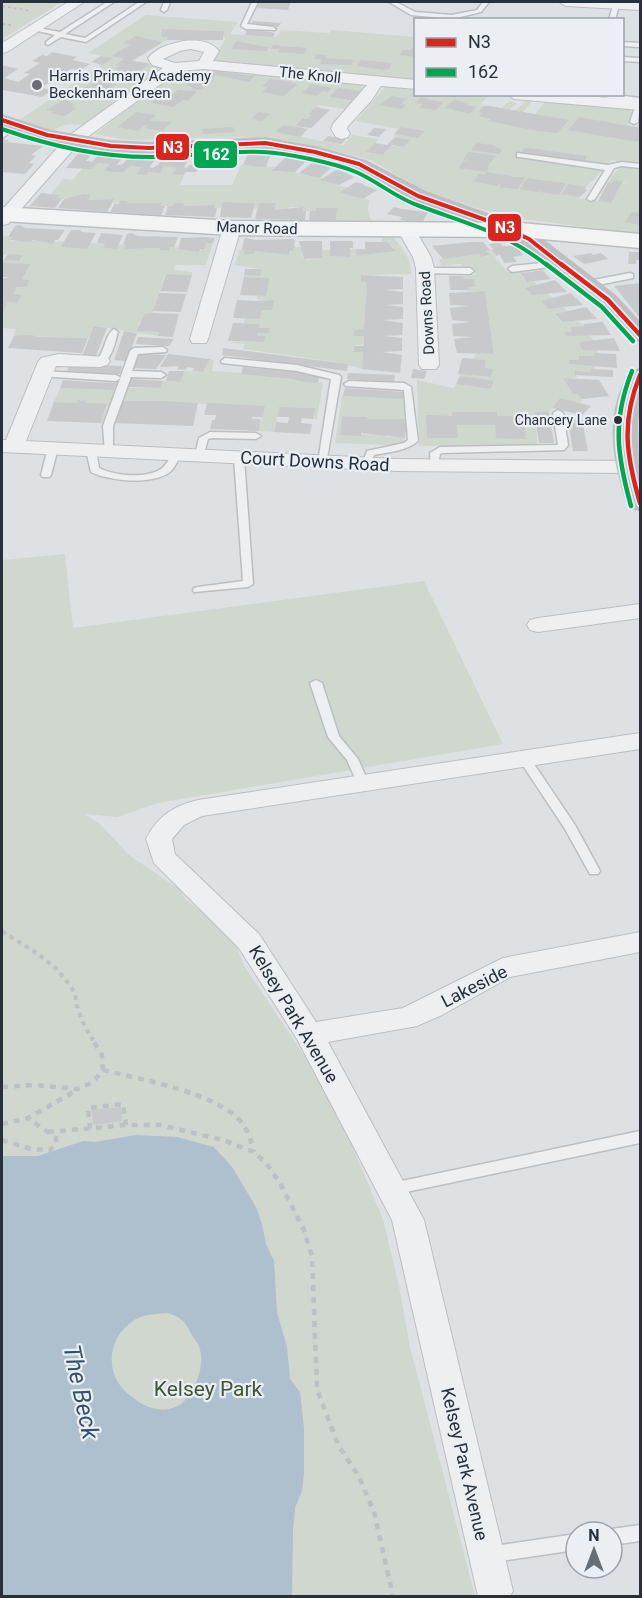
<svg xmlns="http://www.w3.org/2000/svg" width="642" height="1598" viewBox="0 0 642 1598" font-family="Roboto,sans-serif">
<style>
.green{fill:#d0d7cf}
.water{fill:#aebfcd;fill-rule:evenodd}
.building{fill:#c7c9cb}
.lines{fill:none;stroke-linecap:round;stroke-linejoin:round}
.lane-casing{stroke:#bcbfc1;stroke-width:3}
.street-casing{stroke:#bcbfc1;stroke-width:2}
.primary-casing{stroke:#bbbec1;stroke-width:3}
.path-far2{stroke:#bdc0c4;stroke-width:2;stroke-dasharray:3 3;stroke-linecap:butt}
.path-far1{stroke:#bdc0c4;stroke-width:4;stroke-dasharray:4.5 4.5;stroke-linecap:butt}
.path{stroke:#bdc0c4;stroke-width:4.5;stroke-dasharray:6 6;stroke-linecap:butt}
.lane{fill:#eeeff0;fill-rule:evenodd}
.street{fill:#eeeff0;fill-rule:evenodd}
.secondary{fill:#bcc0c3;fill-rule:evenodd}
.primary{fill:#f2f4f4;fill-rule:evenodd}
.bus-1-far1-casing{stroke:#ebeff3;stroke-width:7}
.bus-1-casing{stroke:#ebeff3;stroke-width:8}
.bus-2-far1-casing{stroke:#ebeff3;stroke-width:7}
.bus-2-casing{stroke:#ebeff3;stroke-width:8}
.bus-1-far1{stroke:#dc241f;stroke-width:4}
.bus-1{stroke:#dc241f;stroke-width:4.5}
.bus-2-far1{stroke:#00a651;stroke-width:4}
.bus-2{stroke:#00a651;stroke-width:4.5}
.poi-dot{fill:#676e76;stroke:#ebeff3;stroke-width:2}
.bus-dot{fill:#27303b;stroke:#ebeff3;stroke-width:2}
.labels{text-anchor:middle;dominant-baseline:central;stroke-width:4.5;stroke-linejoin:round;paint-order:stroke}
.far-bus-label{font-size:14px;fill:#27303b;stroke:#ebeff3;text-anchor:end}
.far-street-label{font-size:15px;fill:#27303b;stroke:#ebeff3}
.far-poi-label{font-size:15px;fill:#27303b;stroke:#ebeff3;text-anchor:start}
.street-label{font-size:18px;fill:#27303b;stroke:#ebeff3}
.near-park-label{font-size:21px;fill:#3e5635;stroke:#ebeff3}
.near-water-label{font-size:24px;font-style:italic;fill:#34516c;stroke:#ebeff3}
.line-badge{stroke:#ebeff3;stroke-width:2}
.badge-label{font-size:16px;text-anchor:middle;font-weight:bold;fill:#fff}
</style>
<rect width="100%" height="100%" fill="#dee1e3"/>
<!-- green -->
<path class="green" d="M2 2H62L2 39Z
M146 15 238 22 230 34 276 37 281 30 329 33 331 30 415 37V83L216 63 213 59 225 40 223 31 162 29 161 36 167 37V40L163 42 136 36 124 43 130 45 112 56 167 67 84 126C73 123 63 123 53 131L19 120 112 58 88 53Z
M197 68 361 85 363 89 345 109 319 105 309 114 311 115 307 119 303 118 296 126 308 129 283 125 275 132 343 145 353 135 379 139 367 152 383 155 391 147 388 145 404 147 411 140 395 137 394 134 418 138 425 131 401 127 399 129 356 121 385 87 415 89 416 94 488 96 480 105 501 109 509 101 517 103 509 110 515 111 527 100 531 102 523 113 534 115 546 101 630 109 632 112 628 125 637 127 640 120V164L611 160 607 165 584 162 587 156 524 148 517 158 599 169 601 171C596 179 589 182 585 189L587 190 579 198 611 203 619 183H629L614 180 612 183 608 182C618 166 622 165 640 168V234L523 219 480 209 425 191 371 160 291 141 243 137 128 140 95 134 179 71Z
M98 163 110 164 115 171 124 172 130 166 142 167 137 173 160 172 164 166 177 167 173 173 184 175 180 185H232L241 165 275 167 272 171 281 172 284 170 323 178 321 180 347 188 341 192 369 200 368 211 372 224H346V221L336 220 337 208H316L315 211H303V207H289L288 210H275L276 203 253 209 254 203 222 202 220 208H214V205L183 206V203H174L173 206H160L161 203H127L128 201 112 203 113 199 88 200 91 195 61 199 58 198 60 195 51 194 63 179 72 180 83 168 92 169Z
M3 236 12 237 10 241H45L44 243 65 241 62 247 86 249 90 243 105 244 104 248 117 249 119 245H126L125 249 160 248V250L169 251 170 247H174L199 252 206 243H213L206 265H175L174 270 192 272V275L165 274 152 314 139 322 137 331 159 332 158 336 95 326 89 338 14 336 15 329 2 328V313L8 302 17 303 13 294 17 287H26L30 280 22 279 31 265 2 263 4 260 19 261 23 256 2 254Z
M382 236 394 238C404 250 411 258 411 274L361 275V282H367L364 328 354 330V335L364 336V344L354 346V351L363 352 362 369 336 362 243 349 245 344 229 342H256L258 333H269L270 328H259L260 324 244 323 245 318 260 319 262 310H272L274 301 256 299 258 295 266 296 270 279 244 277V275L260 276 261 269 235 265 239 250H245V254L255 251 289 255 294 247H302V257L306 260 322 258V250H330V256L349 257 350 249H356V256L395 251 394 247 382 242Z
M490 250 507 272 528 270 531 273 521 275 527 282 534 281 538 286 526 289 532 295 546 293 554 299 541 301 548 309 561 306 569 312 555 315 562 322C571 321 578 319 584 326L570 327 572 332 564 333 566 336 589 334 594 341 579 342 582 350H597L599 354 594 356H579V360H569L570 364 595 365V369H591V372L575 371 577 378H564L573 394H578L582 399 580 403 560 398 549 412H534L538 446H419L417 380 454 388 456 384 491 389 494 382 460 376 461 374 491 377 484 368 486 360 474 359 476 354 494 353 485 291H468V287H475L474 280 464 279 463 276 476 275 474 268H464L461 264 441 266 439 259 479 254 481 257 489 256 486 251Z
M210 359 214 360 212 371 242 373 323 383 317 419H313L314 408 279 407 274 432 259 431 265 406 121 401 125 388H161L163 381 181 382 184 371 203 372Z
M60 388 117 390 105 423H101L107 405 85 403V401L78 400 77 403 54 402Z
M342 396 403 399 407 419H367V417L342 416 340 435 386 434V437L405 438 404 442 390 445 335 443Z
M65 554 73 628 424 581 503 744 158 803 117 817 85 814 100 824 129 855 179 889 186 900 214 921 237 948 244 966 306 1058 324 1080 383 1219 399 1286 410 1347 475 1596H2V560Z"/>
<!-- water -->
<path class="water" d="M136 1135 177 1137 214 1147 232 1167 256 1207 262 1224 266 1244 274 1261 277 1312 287 1347 290 1379 300 1392 304 1428V1474L302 1491 295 1508 293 1530 292 1596H2V1156H38L83 1141 95 1142ZM166 1313C181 1316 185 1322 192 1335 194 1339 198 1342 199 1347 203 1356 201 1369 198 1378 184 1419 151 1417 124 1390 101 1366 112 1327 143 1316 151 1314 159 1314 166 1313Z"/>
<!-- building -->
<path class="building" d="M260 2H291L288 10 257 8Z
M253 21 281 23 278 27 250 25Z
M162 29 224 31 223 40H167V37H161Z
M247 30 270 32 275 33 273 37 245 35Z
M136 36 163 42 132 61 150 64 134 75 116 72 119 70 115 69 120 66 115 65 125 59 111 56 130 45 123 43Z
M237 41 255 45 269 47 267 51 231 49Z
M273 45 281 46 307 48 304 54 278 52 280 49H271Z
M412 48H416V57L399 55 403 50H410Z
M52 52 77 57 72 60 90 64 80 70 71 69 45 85 42 88 52 90 42 97 2 90V65L18 69 4 78 18 82 30 74 24 73 40 63 32 61 42 55 47 56Z
M317 54 327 55 325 58 354 60 351 65 320 64 322 59H314Z
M101 56 113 58 102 65 91 62Z
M360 60 392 63 389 69 384 70 357 66Z
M211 69 224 71 221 72 255 76 249 82 217 75 201 85 204 88 198 90 186 85 190 82 179 81 191 70 207 72Z
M270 79 284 81 298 84 283 96 262 92 268 87 262 86Z
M98 80 117 84 103 93 81 92 85 90 82 89Z
M311 84 326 87 332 88 328 92 322 91 317 96 302 93Z
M338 88 354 90 361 91 352 100 329 97Z
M178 90 197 91 188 101 183 100 173 107 151 103 163 92 173 94Z
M392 96 406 99 401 104 406 105 402 109 379 105Z
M421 97 430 100 443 102 436 110 419 108 423 104 415 103Z
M64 100 72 102 70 103 75 105 72 107 77 108 65 116 50 113 53 111 46 110Z
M454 100 464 102 463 103 468 104 467 105 476 107 470 114 445 108Z
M484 106H490L569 120 557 133 533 130 488 121 491 119 479 116 482 113 478 112Z
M316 107 330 110 311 128 295 126 303 118 307 119 311 115 308 114Z
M136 112 156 115 149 121 171 122 162 131 145 128 148 125H145L138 131 118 127Z
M258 112 270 114 262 121 251 119Z
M579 117 640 128V139L638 142 568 130Z
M283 125 292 126 308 129 300 137 275 132Z
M233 127 235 132 203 134 202 129Z
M401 127 425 131 418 138 394 134Z
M374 128 386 129 379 137 367 135Z
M328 136 346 139 341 144 323 141Z
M395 137 411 140 404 147 392 145 383 155 366 152 375 143 387 145Z
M2 139 9 140 7 142 43 146 31 155 36 156 29 163 34 164 25 174 2 172Z
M477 143 492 145 502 150 499 154 471 150Z
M524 148H529L587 156 584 162 521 153Z
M80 151 93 153 86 161H89L92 162 99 154 124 156 117 165H120L123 164 130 156 156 159 149 167 152 168 158 165 163 157 189 159 184 167 187 168 189 165H193L196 157H208V161L213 162 215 155 238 156 235 167 212 166 211 170 199 166 197 172H185L184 175 172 174 177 167 164 166 160 173 149 172 146 175 136 174 142 167 130 166 124 172H114L104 171 110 164 98 163 92 169 66 168Z
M468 152 485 154 496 156 489 164 487 172 458 168 463 161 473 162 463 160Z
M248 154H256L270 156 266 167 243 165Z
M285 158 293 159 305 162 295 172 271 171Z
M312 163 320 164 331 168 319 178 299 173Z
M336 170 344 172 354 177 339 185 320 180Z
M487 172 515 177H525L518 189 499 187 502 182 497 186 474 181 479 174 485 175Z
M527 178 546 181 566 183 559 195 540 192 542 188 538 192 520 189Z
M614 180 623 181 611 203 598 201 608 182 612 183Z
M356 182 364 184 363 185 377 190 363 199 340 192Z
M568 184 586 187 584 189 587 190 580 197 562 194Z
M41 193 60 195 58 198H62L55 208 30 206Z
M84 194 91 195 88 200 114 199 107 212 58 208 64 199Z
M120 201H128L127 203H162L160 206H165L161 215 110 212 115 203 119 204Z
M222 202 255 203 251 218 220 217Z
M174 203H184L183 206 215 205 214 208H217L215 217 165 215 168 206H173Z
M259 203H276L275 210 303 207V211H306L305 220 255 219Z
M394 207 401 209 428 212 422 223 400 220 402 217 387 214Z
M316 208H337L336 220H309L310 211H315Z
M632 212 640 213V225L625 222Z
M19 225 26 228 65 230 58 240H55L53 244 33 240 31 242 10 240 12 237H8L15 226Z
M71 230H80L82 232 96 233 87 249 61 247Z
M101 233 123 235 117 249 103 248 105 244 97 243Z
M131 233 138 236 178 237 174 247H170L169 251 160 250V248L125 249 126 245H123L127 234Z
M204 237 215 238 213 243H206L204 249H200L199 252 178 249 181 238Z
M247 238 255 240 292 239 295 240 294 251H290L289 255 255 251 254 254H245V250H242L244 239Z
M299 241H322V258L304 259Z
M330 241H353V248H350V257L330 256Z
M365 242H387L396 251 356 256V249H365Z
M470 242H483L490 250 486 251 490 255 481 257 479 254 443 259 432 246Z
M500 242 502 246H516L523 255 513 257 517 262 504 263 500 255 496 256 491 250 493 249 489 244Z
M629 252H640V260H636V264H628Z
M591 253 593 255 601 253 608 259 584 264 573 256Z
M8 254 23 255 19 261 4 260Z
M2 263 31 264 22 279 30 280 26 287H17L13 294 21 295 17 303 8 302 2 313V279L9 277H2Z
M245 269H262L260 276 244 275Z
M542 270 551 279 527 282 521 274Z
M166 274 192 275 187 292 160 291Z
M361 275 403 277V289L384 290 403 292V304L384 305 403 307V319L383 320 403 323 402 335 383 336 402 338V351L382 352 402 355 400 373 362 369 363 352H354V346H363L364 344V336H354V330L364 328 367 282H361Z
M449 276H463L464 279H474L475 287H468L469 290H450Z
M244 277 270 278 266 296 240 295Z
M555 280 567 292 532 295 525 288Z
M640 283V318L614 286Z
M485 291 494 354 457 353 454 339 473 337 453 336 452 324 471 322 452 320 450 308 469 306 450 305 449 293Z
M159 293 186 294 181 312 153 311Z
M571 293 583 305 548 309 541 301Z
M237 300 256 301 274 300 272 310H262L260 319 233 318Z
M586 307 597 319 562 322 555 314Z
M152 313 179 314 173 337 158 336 159 332 136 331 145 314Z
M603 322 611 335 566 336 564 332H572L570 327 584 326 583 324Z
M233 323 260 324 259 328H270L269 333H258L257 336H265L264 342 228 341Z
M94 326 107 328 96 356H82Z
M124 331 137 333 127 361 114 360Z
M31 335 39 337 88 338 82 353 8 348 14 336Z
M138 337 174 339 169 346 136 344Z
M614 338 620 351 582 350 579 342Z
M223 348 348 364 347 371 222 355Z
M594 353 616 354 617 368 569 364V360H579V356H594Z
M140 354 166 355 156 369 133 368Z
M168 354 210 359 203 372 192 371 194 368 187 367 186 370 177 369 179 366 160 367Z
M462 358 486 360 485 368 493 369 491 377 458 374Z
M70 364 122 366 120 374 67 371Z
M243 367 294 372 319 376 318 383 305 382 292 379 241 374Z
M413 369 427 371 424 379 411 378Z
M591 369 613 370V377L575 375V371L591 372Z
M169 371H184L181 382 166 381Z
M348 373 395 375 394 382 347 379Z
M460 376 494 381 491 389 456 384Z
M563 378 599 380 609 396 582 399 578 394H573Z
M131 379 163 381 161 388 128 387Z
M63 380 90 382 117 383 114 390 60 388Z
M345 388 404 392 403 399 343 396Z
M560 398 580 403 591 406 582 415 552 408Z
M78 400 86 401 85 403 107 404 101 423 47 421 54 402 77 403Z
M121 401H160L198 403 193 426 114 423Z
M207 403 265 406 263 417H252V419H261L259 431 210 429 212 420H215L216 415H204Z
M279 407 315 408 313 419 302 418 301 423 312 424 310 434 274 432 276 422 288 423 289 417H277Z
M452 412H497V416H523L526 439 496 438 495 425H457L458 438H427L426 415 452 416Z
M534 412H549L554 443H539Z
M342 416 367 417V419H407L405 438 361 433V436L340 435Z
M568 419H582L588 451H573Z
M121 1107 122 1121 93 1125 92 1110Z"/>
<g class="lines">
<defs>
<path id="lane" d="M107 2H114L65 34 85 38 139 2H146L86 42 61 37 48 45 46 44V42L55 35 30 29 33 27 60 32Z
M164 2H170L167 10 164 12 161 10Z
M252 2H258L247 24 273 27 276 29 275 30 246 29 241 26Z
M389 2H396L415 12 452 15 477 10 483 2H489L481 12 452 19 411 15Z
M616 3 619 5 615 20H609L613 5Z
M622 42 640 43V47L622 46Z
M622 57 640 58V62L622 61Z
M580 94H608L640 98V102Z
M636 104H640L638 122 634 124 630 122Z
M13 124 20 126 2 138V133Z
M517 153 608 165 622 162 640 164V168L622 166 614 168 595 199 591 201 587 199 605 170 520 157H517Z
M562 261 566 263 565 265 512 272 508 269 512 266Z
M426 268H470L474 271 470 274 423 273V269Z
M630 273 633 274V278L588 287 584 284 588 281Z
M114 329 118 332C114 344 112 364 97 363L96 361C105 353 104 336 114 329Z
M163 347 167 350 166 352 138 354 132 371 161 372 166 375 161 378 131 377 113 426V451L108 454 105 453 103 426 130 351 134 348Z
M225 358 297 365 339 375 341 377 326 464H320L318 462 331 379 297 371 222 363 221 361Z
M42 371 116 375 121 378 116 381 39 376 37 374Z
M349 381 404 383 411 387 418 441C407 451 388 452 374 455L370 466H364L362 464 367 451 404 443 408 440 404 390 346 386 344 384Z
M558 410 563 413 568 445 564 450 442 453 440 454 437 468H431L430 453 440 447 558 445 553 413Z
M210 432 256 433 261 436 256 439 212 438 208 439 203 458H197L195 456 199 438Z
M53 445 58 448 51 475 49 477H43L41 475 48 448Z
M91 447 96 450 99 468C115 476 146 479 161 469 167 465 169 458 173 453L176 452 181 455C178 460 175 467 171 471 154 486 109 481 91 472L86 450Z
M239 455 244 458 253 584 248 587 194 592 193 590 194 588 198 587 243 581 234 458Z
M316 680 322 683 339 736 358 759 369 784 367 787H359L347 760 328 737 310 683Z
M524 754 528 755 575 825 600 871 598 874H590L565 829 518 758Z
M640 937V948L635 946 634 943 635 939Z
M640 1131V1143L392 1195 387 1193 385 1189 387 1185 392 1183Z
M640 1525V1541L612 1545V1532H606L612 1529Z
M576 1534V1550L487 1563 481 1561 478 1555 481 1549 487 1547Z"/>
<path id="street" d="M68 2H84L7 52 2 53V43Z
M559 2H640V10L566 6Z
M183 41C197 40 210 40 219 51L213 61 416 80V89L381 86 371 101 348 126 347 129 350 134 348 137 342 139 336 137 331 129 333 124 367 85 204 69 179 71 79 143 8 224 2 225V210L67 137 163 68 152 65 148 58C157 47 170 44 183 41ZM191 49 204 52 199 61 175 63 163 59 180 51Z
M507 94H567L640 101V110L514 99Z
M232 223 238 224 241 228 208 339 206 343H192L190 339 223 228 226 224Z
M407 226 413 227 416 231 431 257 434 268 439 365 436 369H422L419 365 416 268 413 257 398 231 401 227Z
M59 354 107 357 110 361 107 365 100 367 56 366 26 441 397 459 629 461 636 463 639 467 636 471 629 473 397 471 2 452V440H6L38 362 41 358Z
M640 604V618L538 632 530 630 527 625 530 620 538 618Z
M640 733V749L202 816 184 825 172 839 175 854 259 934 316 1022 403 1008 503 958 640 932V952L510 977 442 1015 417 1026 328 1042 424 1220 513 1591 510 1596H478L392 1220 297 1039 239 948 154 863 146 839C158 816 173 806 198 800Z"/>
<path id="primary" d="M2 207 232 221 521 223 640 234V248L521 237 232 235 2 221Z"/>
</defs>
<!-- lane casing -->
<use href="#lane" class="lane-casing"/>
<!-- street casing -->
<use href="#street" class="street-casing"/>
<!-- primary casing -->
<use href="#primary" class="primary-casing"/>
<!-- path-far2 -->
<path class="path-far2" d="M2 6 31 11
M2 24 11 25"/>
<!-- path-far1 -->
<path class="path-far1" d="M2 931C30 950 56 961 74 992 76 996 76 1001 77 1006 81 1018 86 1030 93 1040"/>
<!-- path -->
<path class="path" d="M103 1070C139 1079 218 1093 241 1122 249 1132 251 1141 254 1152
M2 1087 34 1085 78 1089 93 1082 103 1070 102 1055 92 1039
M2 1124 28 1118 77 1090
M90 1129 88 1108 123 1104 126 1125
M48 1132 126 1125H160L223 1140 254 1152 266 1163 280 1183 304 1230 312 1256 317 1389 338 1445 359 1477 374 1512 393 1596
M2 1140 31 1149 50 1150 56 1144V1138L28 1118"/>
<!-- lane -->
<use href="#lane" class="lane"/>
<!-- street -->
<use href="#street" class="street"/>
<!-- secondary -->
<path class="secondary" d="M2 114 51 130 111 140 149 142 265 137 315 146 366 160 426 191 505 219 537 234 616 295 640 321V342L631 340 600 305 521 244 489 229 410 201 352 168 313 158 265 149 149 154 111 152 47 141 2 126Z
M640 368V407L638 423 640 511 630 509C624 500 622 489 619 478 609 441 609 402 631 370Z"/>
<!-- primary -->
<use href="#primary" class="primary"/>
<defs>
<path id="bus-1-far1" d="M2 120 47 135 111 146 149 148 265 143 315 152 359 164 418 196 497 224 529 239 563 266"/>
<path id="bus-1" d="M561 264 608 300 640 335
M640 375C621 422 626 455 640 503"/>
<path id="bus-2-far1" d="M2 129C50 146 98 157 149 157 187 157 225 150 263 152 286 153 335 163 356 172 377 181 395 197 417 205 467 224 504 231 548 266"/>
<path id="bus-2" d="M546 264 602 307 633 341
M631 506C617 455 612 421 632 371"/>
</defs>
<!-- bus-1-far1 casing -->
<use href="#bus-1-far1" class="bus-1-far1-casing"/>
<!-- bus-1 casing -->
<use href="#bus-1" class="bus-1-casing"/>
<!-- bus-2-far1 casing -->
<use href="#bus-2-far1" class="bus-2-far1-casing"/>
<!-- bus-2 casing -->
<use href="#bus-2" class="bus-2-casing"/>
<!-- bus-1-far1 -->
<use href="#bus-1-far1" class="bus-1-far1"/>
<!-- bus-1 -->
<use href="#bus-1" class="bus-1"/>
<!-- bus-2-far1 -->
<use href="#bus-2-far1" class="bus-2-far1"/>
<!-- bus-2 -->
<use href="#bus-2" class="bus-2"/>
</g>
<!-- markers -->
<circle class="poi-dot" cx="37" cy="85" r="6"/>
<circle class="bus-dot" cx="618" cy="420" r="5"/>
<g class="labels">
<!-- far-bus labels -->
<g class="far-bus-label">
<text x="607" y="420">Chancery Lane</text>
</g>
<!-- far-street labels -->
<g class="far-street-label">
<text transform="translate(310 75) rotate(6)">The Knoll</text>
<text transform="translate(257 228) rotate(2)">Manor Road</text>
<text transform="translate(427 313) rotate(-93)">Downs Road</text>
</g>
<!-- far-poi labels -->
<g class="far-poi-label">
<text x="49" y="76">Harris Primary Academy<tspan x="49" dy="17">Beckenham Green</tspan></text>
</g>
<!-- street labels -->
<g class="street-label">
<text transform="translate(315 461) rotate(3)">Court Downs Road</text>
<text transform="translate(474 986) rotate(-27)">Lakeside</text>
<text transform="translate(294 1014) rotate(59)">Kelsey Park Avenue</text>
<text transform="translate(465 1464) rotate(77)">Kelsey Park Avenue</text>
</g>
<!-- near-park labels -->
<g class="near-park-label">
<text x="208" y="1389">Kelsey Park</text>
</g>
<!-- near-water labels -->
<g class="near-water-label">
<text transform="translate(81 1392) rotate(78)">The Beck</text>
</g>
</g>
<g class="line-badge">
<rect x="155" y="133" width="35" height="28" rx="6" fill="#dc241f"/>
<rect x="193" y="140" width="45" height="29" rx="6" fill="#00a651"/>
<rect x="487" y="213" width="35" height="29" rx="6" fill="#dc241f"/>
</g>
<g class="badge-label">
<text x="173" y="153">N3</text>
<text x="216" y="160">162</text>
<text x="505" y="233">N3</text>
</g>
<!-- border -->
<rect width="642" height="1598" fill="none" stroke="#27303b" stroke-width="6"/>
<!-- legend -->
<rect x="414" y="18" width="210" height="78" fill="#ebeff3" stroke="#9da3a9" stroke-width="1.5"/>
<rect x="426" y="38" width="30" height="9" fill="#dc241f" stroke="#9da3a9" stroke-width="1.5"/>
<text x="468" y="48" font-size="18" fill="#27303b">N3</text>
<rect x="426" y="68" width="30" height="9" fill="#00a651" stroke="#9da3a9" stroke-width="1.5"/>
<text x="468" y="78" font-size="18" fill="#27303b">162</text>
<!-- north arrow -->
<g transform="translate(594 1550)"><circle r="28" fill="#ebeff3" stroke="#9da3a9" stroke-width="1.5"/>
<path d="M0-4.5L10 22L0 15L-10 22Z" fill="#676e76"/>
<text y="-9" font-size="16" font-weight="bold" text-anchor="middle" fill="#27303b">N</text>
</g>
</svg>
